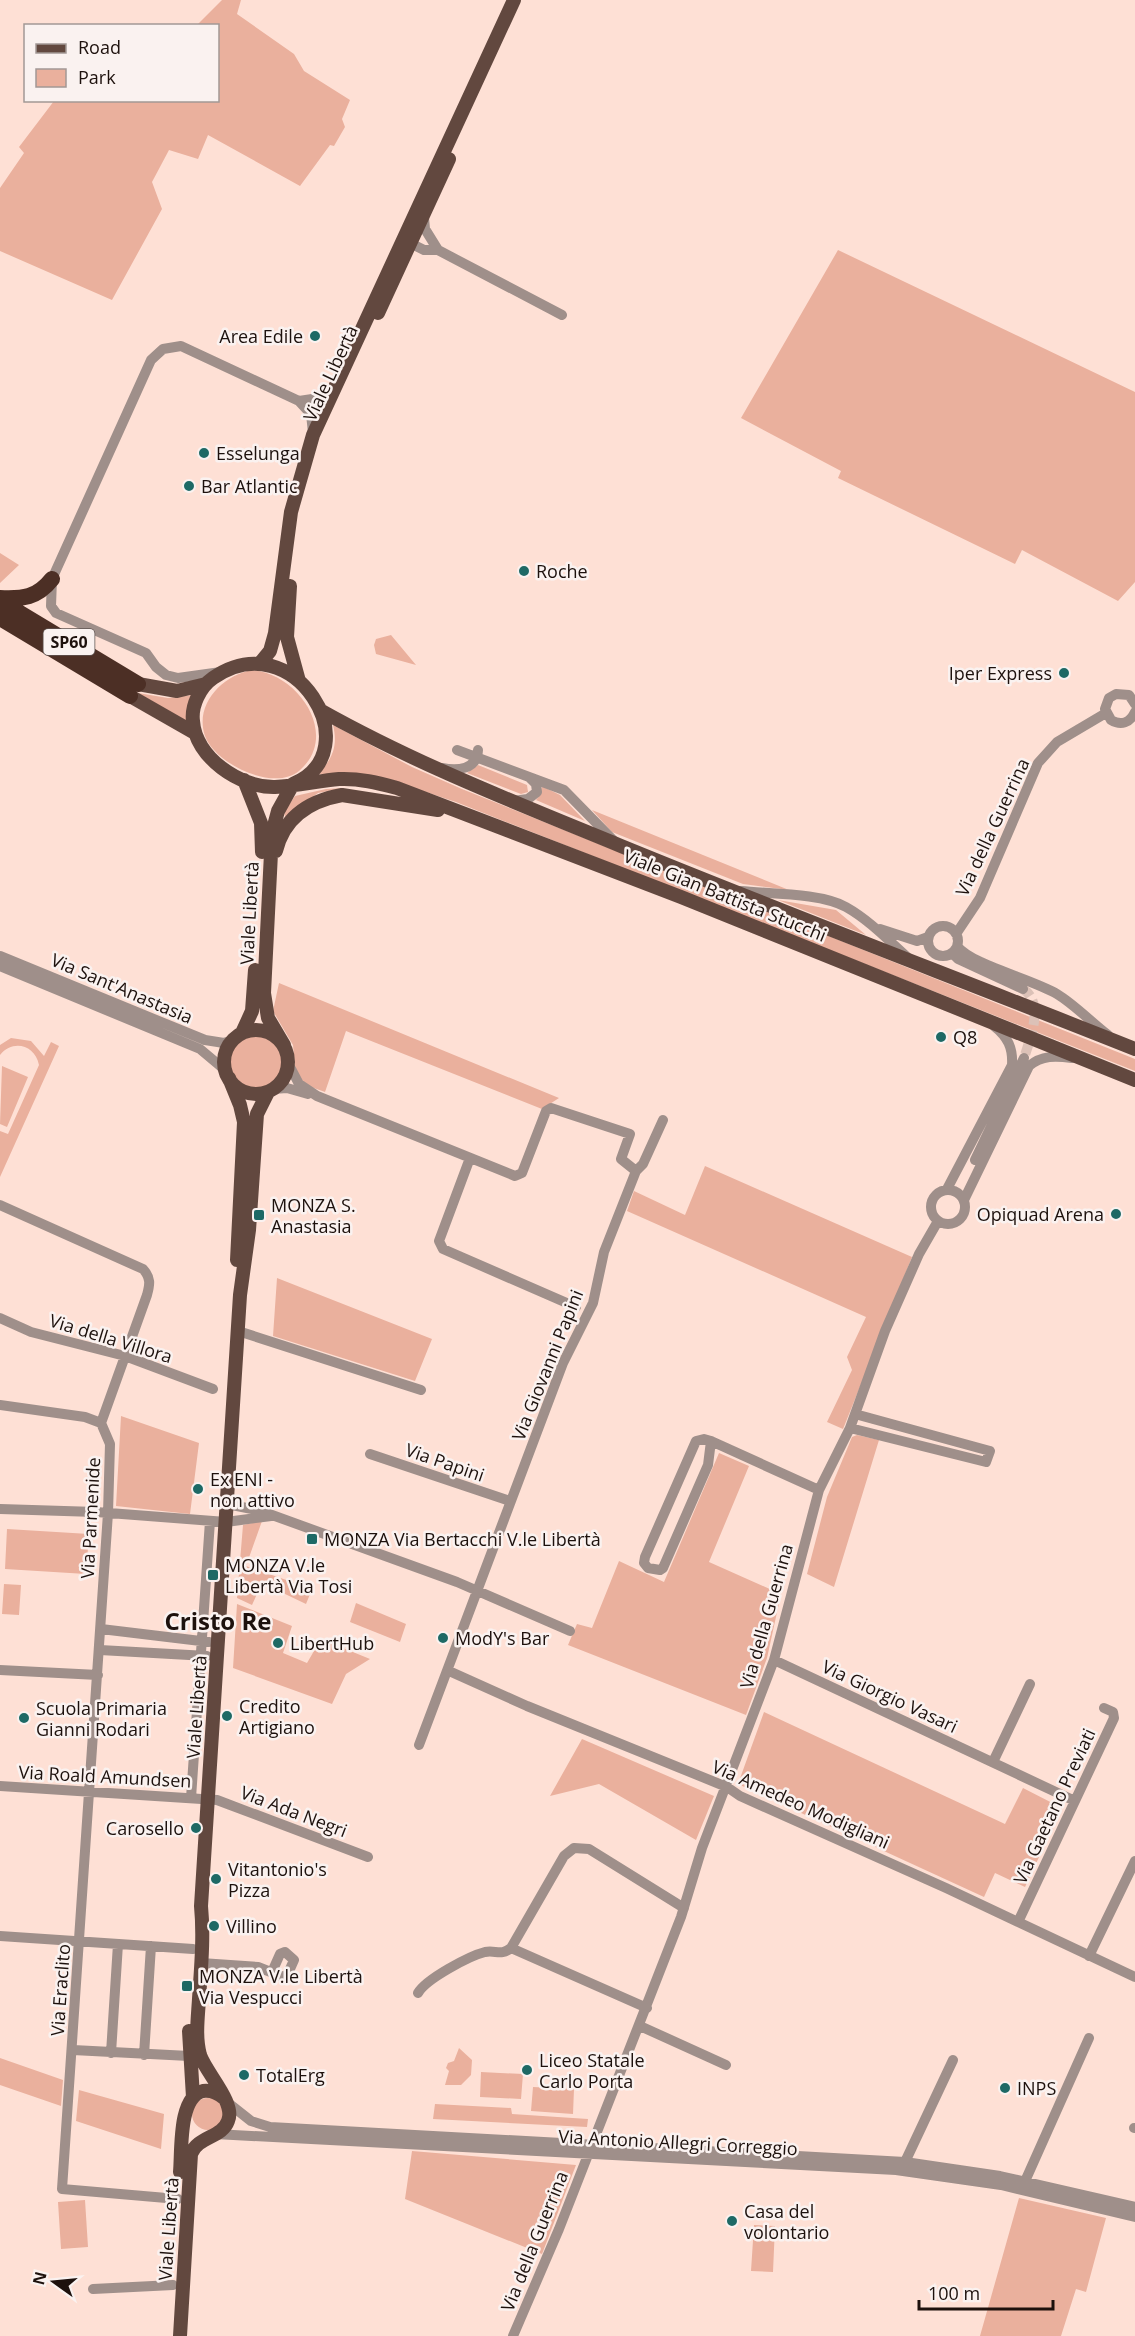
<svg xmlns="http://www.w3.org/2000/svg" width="1135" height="2336" viewBox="0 0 1135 2336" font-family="'Open Sans',sans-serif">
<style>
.green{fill:#eab09d}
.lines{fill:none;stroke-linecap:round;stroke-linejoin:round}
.minor-tunnel{stroke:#dcc1b7;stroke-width:10;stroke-dasharray:10 5;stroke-linecap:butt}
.minor{stroke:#9f8f8a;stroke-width:10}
.major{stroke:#62483f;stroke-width:14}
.highway{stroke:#4c2f25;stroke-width:16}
.poi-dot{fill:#1e6965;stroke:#faf2f0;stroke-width:2}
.labels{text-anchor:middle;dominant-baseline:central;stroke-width:5;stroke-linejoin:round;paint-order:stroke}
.shield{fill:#faf2f0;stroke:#5f5451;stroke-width:1.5}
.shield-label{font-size:16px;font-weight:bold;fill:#1d110d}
.poi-label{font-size:18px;fill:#1d110d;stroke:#faf2f0;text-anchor:start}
.street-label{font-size:18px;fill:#1d110d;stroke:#faf2f0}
.district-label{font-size:24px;font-weight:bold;fill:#1d110d;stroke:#faf2f0}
</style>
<rect width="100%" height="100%" fill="#fee0d5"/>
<!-- green -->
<path class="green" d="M222 0H241L237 14 294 54 304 71 350 100 342 119 345 127 334 146 330 145 300 186 208 135 198 159 169 150 152 182 162 209 112 300 0 251V188L24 153 19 147 54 101 218 100V26L197 25Z
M838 250 1135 392V582L1118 601 1022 550 1015 564 838 478 841 471 741 418Z
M0 553 19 565 0 583Z
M391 635 416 665 376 654 374 645 376 639Z
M252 670C298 673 341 735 299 771 274 792 215 764 205 736 194 704 223 675 252 670Z
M138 693 168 698 192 695 186 721Z
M333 725 412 767 462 789 1135 1059V1071L456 802C406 785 372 774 319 774 333 757 338 746 333 725Z
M478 765 527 785 528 792 521 794 467 773Z
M542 786 560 795 585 821 536 800 540 795Z
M344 788 318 793 285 817 284 812 295 796 326 789Z
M592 810 789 890 743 884 612 832Z
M778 900 836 910 866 935Z
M279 983 559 1098 542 1109 346 1031 325 1092 311 1087 300 1079 295 1066 293 1045 273 1011Z
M230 1062a26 26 0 1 1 52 0a26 26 0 1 1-52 0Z
M11 1038 31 1041 44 1056 51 1042 59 1046 0 1177V1131L8 1134 39 1065C35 1045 13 1039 0 1055V1045Z
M2 1066 28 1077 7 1127 0 1124Z
M705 1166 912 1257 843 1429 827 1422 852 1370 847 1357 866 1317 627 1211 634 1191 685 1215Z
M277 1278 432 1339 415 1381 273 1336Z
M121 1416 199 1443 190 1514 116 1506Z
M857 1435 879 1440 834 1587 807 1574 827 1497 852 1437Z
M719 1453 749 1466 709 1562 781 1594 767 1658 746 1715 568 1645 577 1624 592 1628 619 1561 664 1582Z
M262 1521 246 1566 312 1589 306 1604 262 1583 252 1605 237 1598 243 1525Z
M7 1529 89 1534 86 1574 5 1569Z
M4 1584 21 1585 19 1615 2 1614Z
M356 1603 406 1624 400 1642 350 1622Z
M237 1604 292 1626 283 1653 307 1663 321 1639 370 1659 346 1674 332 1704 233 1668Z
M764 1712 1005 1824 1023 1788 1062 1808 1025 1887 995 1873 984 1897 738 1784Z
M582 1739 714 1796 696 1840 599 1784 550 1796Z
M459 2048 472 2060 471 2075 461 2085H445L449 2071 446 2068 448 2063 454 2061Z
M0 2058 63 2080 61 2106 0 2085Z
M481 2072 523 2074 521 2099 480 2097Z
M533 2087 574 2089 573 2114 531 2111Z
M79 2090 164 2114 161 2149 76 2121Z
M192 2114a16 16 0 1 1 32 0a16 16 0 1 1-32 0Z
M435 2104 511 2108 512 2114 588 2119 587 2127 433 2119Z
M412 2151 576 2165 542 2254 405 2199Z
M1019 2198 1106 2218 1086 2292 1076 2289 1061 2336H980Z
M85 2200 88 2247 61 2249 58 2202Z
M754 2225 775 2226 773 2272 751 2271Z"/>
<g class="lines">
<!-- minor-tunnel -->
<path class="minor-tunnel" d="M1023 989C1045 1003 1030 1039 1024 1058"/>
<!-- minor -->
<path class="minor" d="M424 218 425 229 438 250
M412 244 424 250H438
M438 250 562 315
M299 401 319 398 333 391
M221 672 178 678 166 675 156 667 146 653 56 613 51 606 52 579 151 360 163 349 181 346 299 401 311 414 313 433
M1135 704 1129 695 1116 694 1109 698 1105 709 1111 720C1121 726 1130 723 1135 712
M457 750 564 790 614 841
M442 768C457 771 477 770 478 750
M513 801 528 799 537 792 536 784 530 778
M741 891C771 894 821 893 846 907 869 920 887 939 907 957
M928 941a15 15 0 1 1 30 0a15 15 0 1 1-30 0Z
M880 929 917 941 928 937
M956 934 980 898 1038 763 1057 742 1106 713
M957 946C972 965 1032 979 1057 994 1075 1005 1091 1022 1108 1035
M952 953 958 959 1023 989
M0 956 205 1040 224 1043 233 1040
M0 966 200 1049 225 1070
M288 1063 299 1084 317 1096 515 1176 522 1173 546 1111 551 1108 630 1134 621 1159 636 1171
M273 1089 287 1088 308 1094
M470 1158 439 1241 443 1249 576 1307
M975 1160 1024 1058
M947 1189 1012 1065C1013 1048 1008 1037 994 1026
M931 1207a17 17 0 1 1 34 0a17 17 0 1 1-34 0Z
M964 1200 1029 1066C1042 1055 1056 1056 1072 1058
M0 1205 143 1269C151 1278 150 1284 147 1295L101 1423
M0 1318 31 1332 125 1356 213 1389
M238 1331 421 1390
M0 1405 85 1417 101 1423
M101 1423 110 1444 108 1513 62 2189 178 2199
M850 1428 986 1462 990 1451 855 1414
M711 1441 708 1465 663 1568 660 1570 648 1568 644 1563 645 1557 696 1441 704 1439 711 1441 819 1490
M370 1454 510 1501
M227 1504 261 1511 457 1582 570 1631
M0 1509 96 1512 226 1522 271 1516
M101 1629 209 1642
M100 1650 207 1656
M774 1660 1075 1801
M0 1670 98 1675
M449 1671 527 1706 727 1787 740 1796 946 1888 1135 1977
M419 1745 563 1363 593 1303 604 1252 636 1171 643 1164 663 1120
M993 1762 1030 1684
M0 1786 217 1800 368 1857
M191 1798 210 1521
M1018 1922 1114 1718 1113 1712 1104 1708
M0 1936 193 1949
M511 1948 647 2008
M1089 1956 1135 1861
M201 1963 258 1967 286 1978 294 1960 285 1952 280 1954 272 1972
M418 1993C426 1979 469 1956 485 1952 496 1950 501 1956 511 1948L564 1856 574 1848 589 1849 684 1908
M640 2026 726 2065
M73 2050 189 2056
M111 2053 118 1944
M144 2055 151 1946
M227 2102 251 2121 270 2127 905 2162 1000 2176 1135 2207
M1134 2128H1135
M215 2134 896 2170 1001 2185 1135 2217
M905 2162 953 2060
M1022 2188 1089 2038
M93 2289 173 2285
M513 2336 559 2229 681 1917 702 1848 774 1660 819 1490 850 1428 885 1331 919 1254 938 1221"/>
<!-- major -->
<path class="major" d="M378 313 449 159
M290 586 287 637 299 681
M261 662 270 651 275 633 291 512 313 435 514 0
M138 684 177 691 206 684
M130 696 193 732
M320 710C416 764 519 804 621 846 792 916 964 981 1135 1049
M244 780 261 823 262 852
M293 784C372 751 294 621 213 678 200 687 191 706 193 721 195 757 240 788 275 787 296 786 318 781 339 779 359 778 378 783 397 788L681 897 1135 1080
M276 851C284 817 309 801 342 795L438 810
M224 1062a32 32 0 1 1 64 0a32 32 0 1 1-64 0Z
M242 1033 252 1011 255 970
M284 1045 268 1018 264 993 272 833 278 811 293 784
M229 1078 240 1105 244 1122 237 1260
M189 2031 193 2097
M180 2172C182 2151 178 2097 203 2091 211 2090 218 2093 224 2098
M180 2336 191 2154C198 2136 222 2138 228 2121 236 2103 206 2073 200 2055 195 2037 198 2017 199 1999 201 1968 204 1937 201 1906L240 1295 249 1230 257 1114 268 1092"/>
<!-- highway -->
<path class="highway" d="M0 598C23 599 37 598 52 579
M0 601 138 684
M0 618 130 696"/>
</g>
<!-- markers -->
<g class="poi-dot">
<circle cx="315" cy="336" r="6"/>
<circle cx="204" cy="453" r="6"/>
<circle cx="189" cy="486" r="6"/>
<circle cx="524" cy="571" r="6"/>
<circle cx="1064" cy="673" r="6"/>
<circle cx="941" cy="1037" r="6"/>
<circle cx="1116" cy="1214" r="6"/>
<rect x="253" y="1209" width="12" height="12" rx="3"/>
<circle cx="198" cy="1489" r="6"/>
<rect x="306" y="1533" width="12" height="12" rx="3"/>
<rect x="207" y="1569" width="12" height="12" rx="3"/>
<circle cx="443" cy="1638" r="6"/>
<circle cx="278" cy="1643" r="6"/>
<circle cx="227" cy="1716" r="6"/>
<circle cx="24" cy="1718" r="6"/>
<circle cx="196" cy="1828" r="6"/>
<circle cx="216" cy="1879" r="6"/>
<circle cx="214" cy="1926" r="6"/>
<rect x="181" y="1980" width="12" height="12" rx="3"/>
<circle cx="527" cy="2070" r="6"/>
<circle cx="244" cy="2075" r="6"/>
<circle cx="1005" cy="2088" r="6"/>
<circle cx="732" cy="2221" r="6"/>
</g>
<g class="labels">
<!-- shield labels -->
<rect class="shield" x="43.5" y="629" width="51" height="26" rx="4.5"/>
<g class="shield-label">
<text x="69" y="642">SP60</text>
</g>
<!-- poi labels -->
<g class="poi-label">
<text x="303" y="336" text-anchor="end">Area Edile</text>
<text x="216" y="453">Esselunga</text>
<text x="201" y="486">Bar Atlantic</text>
<text x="536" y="571">Roche</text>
<text x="1052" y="673" text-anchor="end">Iper Express</text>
<text x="953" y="1037">Q8</text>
<text x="271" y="1205">MONZA S.<tspan x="271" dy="21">Anastasia</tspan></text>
<text x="1104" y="1214" text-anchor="end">Opiquad Arena</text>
<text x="210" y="1479">Ex ENI -<tspan x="210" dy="21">non attivo</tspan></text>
<text x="324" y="1539">MONZA Via Bertacchi V.le Libertà</text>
<text x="225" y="1565">MONZA V.le<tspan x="225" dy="21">Libertà Via Tosi</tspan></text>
<text x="455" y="1638">ModY's Bar</text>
<text x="290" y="1643">LibertHub</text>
<text x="239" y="1706">Credito<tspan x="239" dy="21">Artigiano</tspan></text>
<text x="36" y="1708">Scuola Primaria<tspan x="36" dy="21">Gianni Rodari</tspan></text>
<text x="184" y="1828" text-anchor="end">Carosello</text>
<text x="228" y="1869">Vitantonio's<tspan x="228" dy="21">Pizza</tspan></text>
<text x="226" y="1926">Villino</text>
<text x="199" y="1976">MONZA V.le Libertà<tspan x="199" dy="21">Via Vespucci</tspan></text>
<text x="539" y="2060">Liceo Statale<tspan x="539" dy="21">Carlo Porta</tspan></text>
<text x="256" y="2075">TotalErg</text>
<text x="1017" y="2088">INPS</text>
<text x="744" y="2211">Casa del<tspan x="744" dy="21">volontario</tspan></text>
</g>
<!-- street labels -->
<g class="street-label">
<text transform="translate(330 373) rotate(-65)">Viale Libertà</text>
<text transform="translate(992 827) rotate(-65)">Via della Guerrina</text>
<text transform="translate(725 895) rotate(22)">Viale Gian Battista Stucchi</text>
<text transform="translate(249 913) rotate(-87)">Viale Libertà</text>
<text transform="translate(122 988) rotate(23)">Via Sant'Anastasia</text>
<text transform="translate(111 1338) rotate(17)">Via della Villora</text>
<text transform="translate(547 1365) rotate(-68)">Via Giovanni Papini</text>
<text transform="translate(445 1462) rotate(19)">Via Papini</text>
<text transform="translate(90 1518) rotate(-87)">Via Parmenide</text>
<text transform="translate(766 1616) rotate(-74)">Via della Guerrina</text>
<text transform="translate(890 1696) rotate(25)">Via Giorgio Vasari</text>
<text transform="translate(196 1707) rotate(-86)">Viale Libertà</text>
<text transform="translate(105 1776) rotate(3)">Via Roald Amundsen</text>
<text transform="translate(801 1804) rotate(24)">Via Amedeo Modigliani</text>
<text transform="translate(1054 1806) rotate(-65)">Via Gaetano Previati</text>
<text transform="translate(294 1811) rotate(21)">Via Ada Negri</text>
<text transform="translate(60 1990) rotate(-86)">Via Eraclito</text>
<text transform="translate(678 2142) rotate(3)">Via Antonio Allegri Correggio</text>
<text transform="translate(168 2229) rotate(-86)">Viale Libertà</text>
<text transform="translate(534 2241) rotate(-68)">Via della Guerrina</text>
</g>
<!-- district labels -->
<g class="district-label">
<text x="218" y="1620">Cristo Re</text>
</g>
</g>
<!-- legend -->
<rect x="24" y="24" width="195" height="78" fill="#faf2f0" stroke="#a29895" stroke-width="1.5"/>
<rect x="36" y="44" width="30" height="9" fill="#62483f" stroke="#a29895" stroke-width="1.5"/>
<text x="78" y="54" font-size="18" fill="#1d110d">Road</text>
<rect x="36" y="69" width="30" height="18" fill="#eab09d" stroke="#a29895" stroke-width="1.5"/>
<text x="78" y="84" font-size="18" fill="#1d110d">Park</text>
<!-- north arrow -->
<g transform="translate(54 2282) rotate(285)" stroke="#faf2f0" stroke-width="4.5" paint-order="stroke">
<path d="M0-4.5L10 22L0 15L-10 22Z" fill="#1d110d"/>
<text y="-9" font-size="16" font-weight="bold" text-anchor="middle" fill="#1d110d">N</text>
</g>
<!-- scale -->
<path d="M919 2300v9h134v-9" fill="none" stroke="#1d110d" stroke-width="3"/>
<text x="928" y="2300" font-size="18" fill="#1d110d" stroke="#faf2f0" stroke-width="4.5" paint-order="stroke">100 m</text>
</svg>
